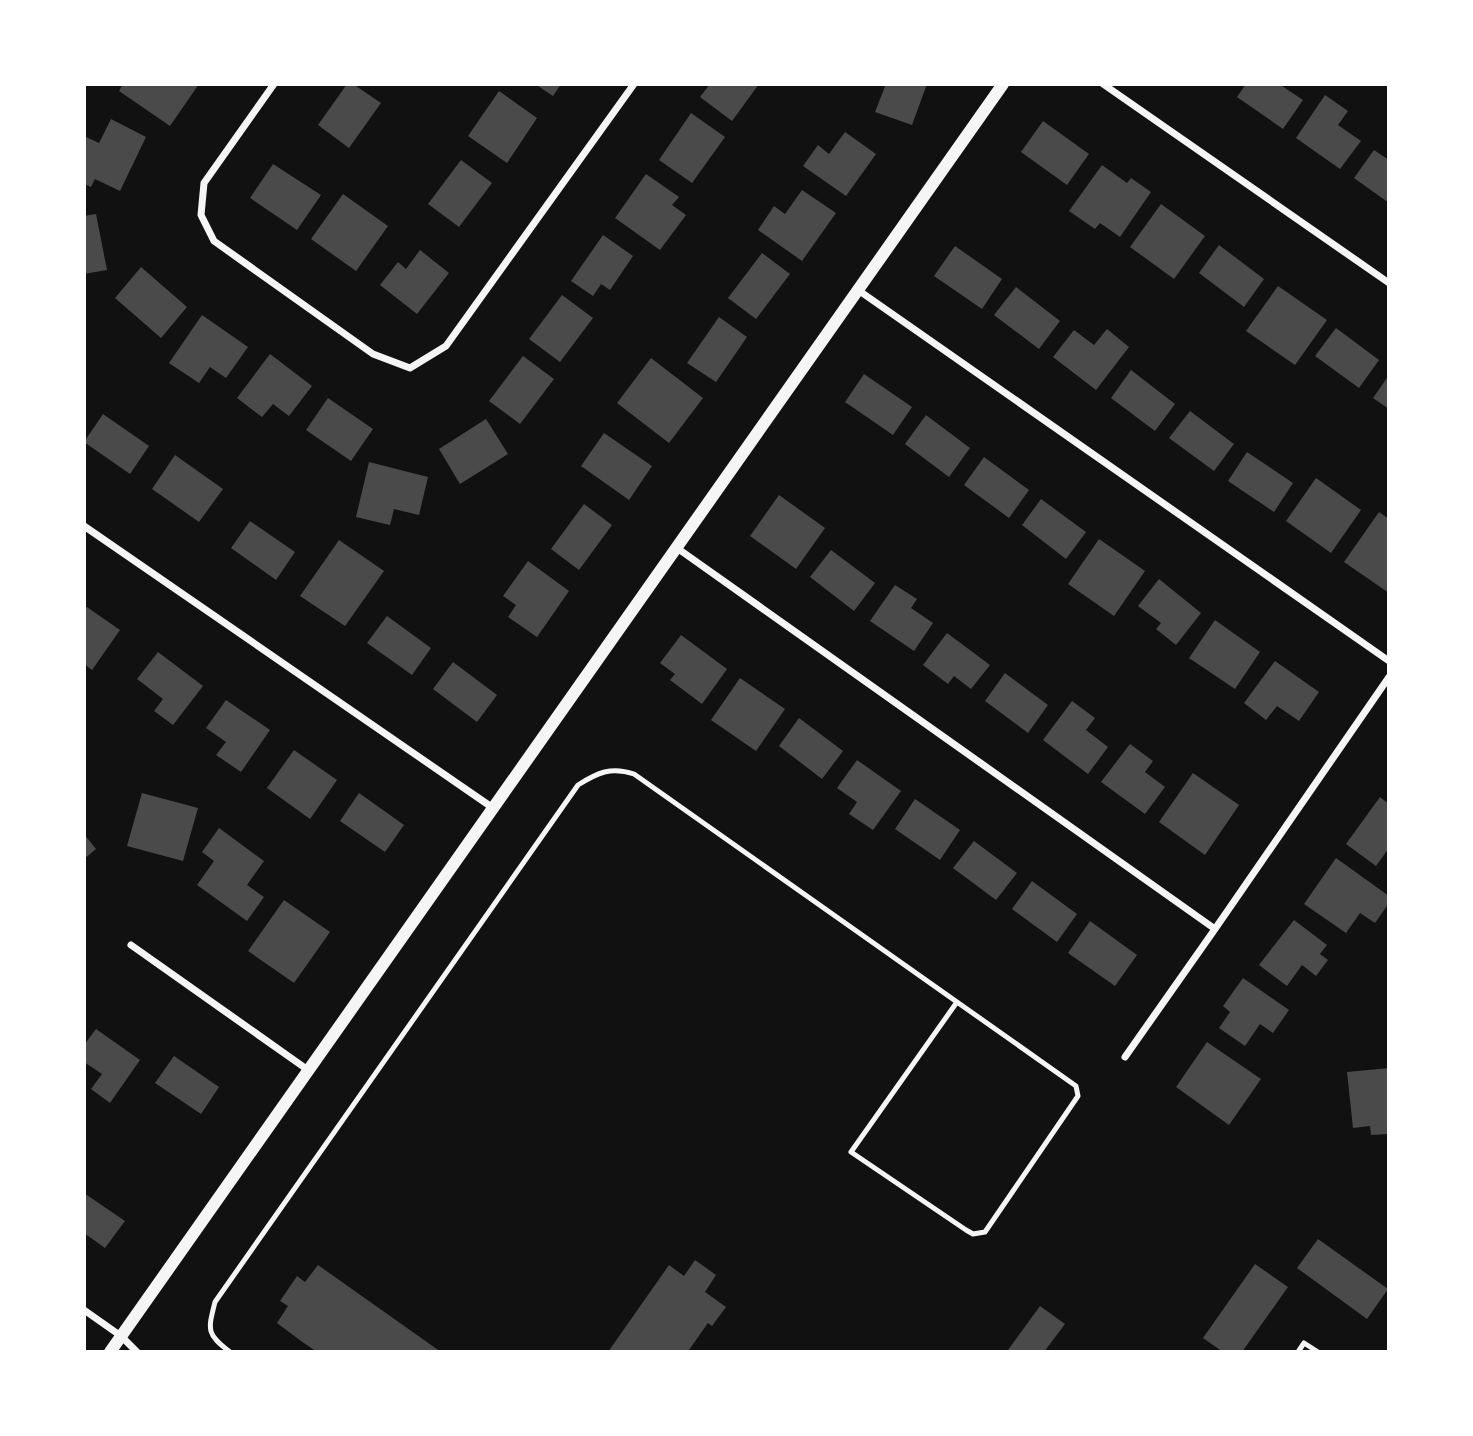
<svg xmlns="http://www.w3.org/2000/svg" width="1473" height="1436" viewBox="0 0 1473 1436" font-family="'Fira Sans',sans-serif">
<style>
.building{fill:#4a4a4a}
.lines{fill:none;stroke-linecap:round;stroke-linejoin:round}
.service{stroke:#f5f5f5;stroke-width:5}
.minor{stroke:#f5f5f5;stroke-width:7}
.tertiary{stroke:#f5f5f5;stroke-width:12}
</style>
<rect width="100%" height="100%" fill="#111"/>
<!-- building -->
<path class="building" d="M123 84H199L170 126 119 91Z
M347 84H353L381 103 349 148 318 125Z
M535 84H561L553 96Z
M710 84H759L732 121 700 97Z
M886 84H927L912 125 875 112Z
M1246 84H1279L1303 100 1283 129 1237 97Z
M499 91 537 118 507 163 468 136Z
M1325 95 1348 111 1338 125 1361 141 1340 169 1296 138Z
M691 113 725 137 692 183 659 160Z
M111 119 146 137 120 191 95 179 91 187 84 184V136L99 143Z
M1043 121 1089 154 1067 185 1021 152Z
M845 132 876 154 846 196 803 166 818 145 829 154Z
M1374 150 1389 160V203L1354 178Z
M461 160 492 183 459 227 428 204Z
M273 164 321 195 297 230 250 198Z
M1102 165 1127 183 1131 178 1151 192 1120 237 1100 223 1095 229 1069 211Z
M646 174 679 197 672 205 686 215 660 250 615 218Z
M802 190 836 213 802 261 758 230 774 206 785 214Z
M343 194 388 226 356 271 311 239Z
M1161 204 1205 236 1174 279 1130 247Z
M96 214 107 270 84 274V216Z
M603 235 633 256 610 290 601 284 593 296 571 281Z
M1219 245 1264 279 1244 307 1199 273Z
M955 246 1002 279 982 309 934 276Z
M420 250 449 273 417 314 380 285 398 262 406 269Z
M762 253 790 274 756 319 728 298Z
M141 267 187 307 161 338 115 298Z
M1278 286 1327 320 1295 365 1246 331Z
M1016 287 1060 321 1039 349 994 315Z
M562 295 593 318 560 362 529 339Z
M202 315 248 347 226 378 210 367 199 383 169 363Z
M719 317 747 337 716 382 687 363Z
M1336 328 1379 360 1359 388 1315 356Z
M1107 329 1129 347 1096 390 1053 357 1074 330 1094 345Z
M270 354 312 386 289 416 273 404 262 417 237 398Z
M523 356 554 379 520 424 489 401Z
M651 358 703 398 669 443 617 403Z
M1131 370 1175 404 1155 431 1111 398Z
M864 374 912 407 893 435 845 402Z
M1389 375V409L1373 398Z
M328 398 373 429 351 461 306 430Z
M1190 411 1234 444 1214 471 1169 438Z
M103 414 149 446 130 474 84 442Z
M926 415 970 448 949 477 905 444Z
M486 419 508 454 460 484 439 449Z
M604 433 652 466 629 500 581 466Z
M1247 452 1293 483 1274 512 1228 481Z
M175 455 223 489 199 522 152 489Z
M984 457 1029 490 1009 518 964 485Z
M369 462 428 477 419 515 394 509 390 525 356 517Z
M1316 478 1361 510 1331 553 1286 521Z
M779 495 825 528 796 569 750 536Z
M1041 499 1086 532 1066 559 1022 525Z
M584 504 612 525 579 570 551 549Z
M1379 512 1389 519V593L1344 562Z
M250 521 295 552 276 580 231 548Z
M1099 539 1145 571 1114 616 1068 584Z
M339 540 384 571 345 626 300 596Z
M831 550 875 583 854 611 810 577Z
M528 561 569 591 537 637 508 617 516 605 503 596Z
M1159 579 1201 613 1176 645 1156 629 1161 623 1138 606Z
M895 585 917 599 911 608 933 623 914 651 870 621Z
M84 605 120 630 92 670 84 664Z
M387 616 431 648 412 675 367 643Z
M1215 620 1260 652 1235 689 1189 658Z
M947 633 990 665 971 689 954 676 948 684 923 665Z
M681 635 727 669 702 704 670 680 675 674 660 663Z
M158 652 203 686 173 725 154 711 163 699 137 679Z
M1275 661 1319 692 1299 721 1277 706 1266 720 1244 703Z
M453 662 497 695 477 722 433 689Z
M1005 673 1048 705 1028 733 985 701Z
M740 678 785 709 756 751 711 720Z
M226 700 270 730 241 772 216 755 226 742 206 728Z
M1072 701 1095 718 1086 730 1108 747 1088 774 1043 740Z
M799 718 843 751 822 779 779 746Z
M1130 744 1153 761 1145 772 1165 787 1145 814 1101 782Z
M294 750 337 780 310 819 267 788Z
M857 760 901 791 873 830 849 814 857 802 837 788Z
M1193 773 1239 805 1205 855 1159 822Z
M142 793 198 808 183 861 127 846Z
M359 793 404 825 385 852 340 821Z
M1380 797 1389 804V848L1376 866 1346 844Z
M915 799 960 830 940 860 895 829Z
M219 828 264 861 247 885 264 897 247 921 197 885 214 861 202 852Z
M84 834 96 849 84 859Z
M974 841 1017 873 996 900 953 868Z
M1336 858 1389 896V903L1375 923 1360 913 1346 933 1304 904Z
M1032 881 1077 914 1057 942 1012 909Z
M284 900 330 932 294 983 248 951Z
M1294 920 1327 945 1320 954 1328 960 1316 976 1302 965 1287 986 1259 965Z
M1090 921 1137 955 1115 986 1068 953Z
M1243 978 1289 1010 1273 1033 1260 1024 1245 1046 1219 1028 1230 1012 1223 1006Z
M96 1029 140 1060 110 1103 91 1089 102 1074 84 1062V1045Z
M1207 1042 1261 1079 1229 1125 1176 1087Z
M174 1056 219 1087 201 1114 155 1083Z
M1389 1068V1134L1371 1135 1370 1126 1353 1128 1347 1072Z
M84 1193 125 1221 105 1248 84 1233Z
M1318 1239 1388 1289 1367 1319 1297 1268Z
M695 1260 716 1275 705 1292 726 1307 712 1326 708 1323 689 1350 691 1352H608L669 1265 684 1276Z
M1255 1264 1288 1287 1242 1352H1223L1203 1338Z
M318 1265 441 1352H317L301 1341 277 1323 288 1306 280 1301 297 1276 305 1282Z
M1040 1306 1065 1324 1044 1352H1011L1008 1350Z"/>
<g class="lines">
<!-- service -->
<path class="service" d="M230 1352C206 1334 208 1330 215 1302L578 785C597 773 611 766 634 774 781 878 929 982 1076 1086L1078 1096 985 1232 973 1234 966 1230 851 1152 957 1002
M1298 1352 1304 1343 1318 1352"/>
<!-- minor -->
<path class="minor" d="M274 84 204 183 201 215 214 241 373 354 410 368 446 346 634 84
M1103 84 1389 283
M858 290 1389 661
M84 526 493 808
M677 548 1215 929
M131 945 308 1070
M1125 1057 1215 929 1389 677
M84 1310 121 1336 137 1352"/>
<!-- tertiary -->
<path class="tertiary" d="M110 1352 1003 84"/>
</g>
<!-- border -->
<rect width="1473" height="1436" fill="none" stroke="#ffffff" stroke-width="172"/>
</svg>
